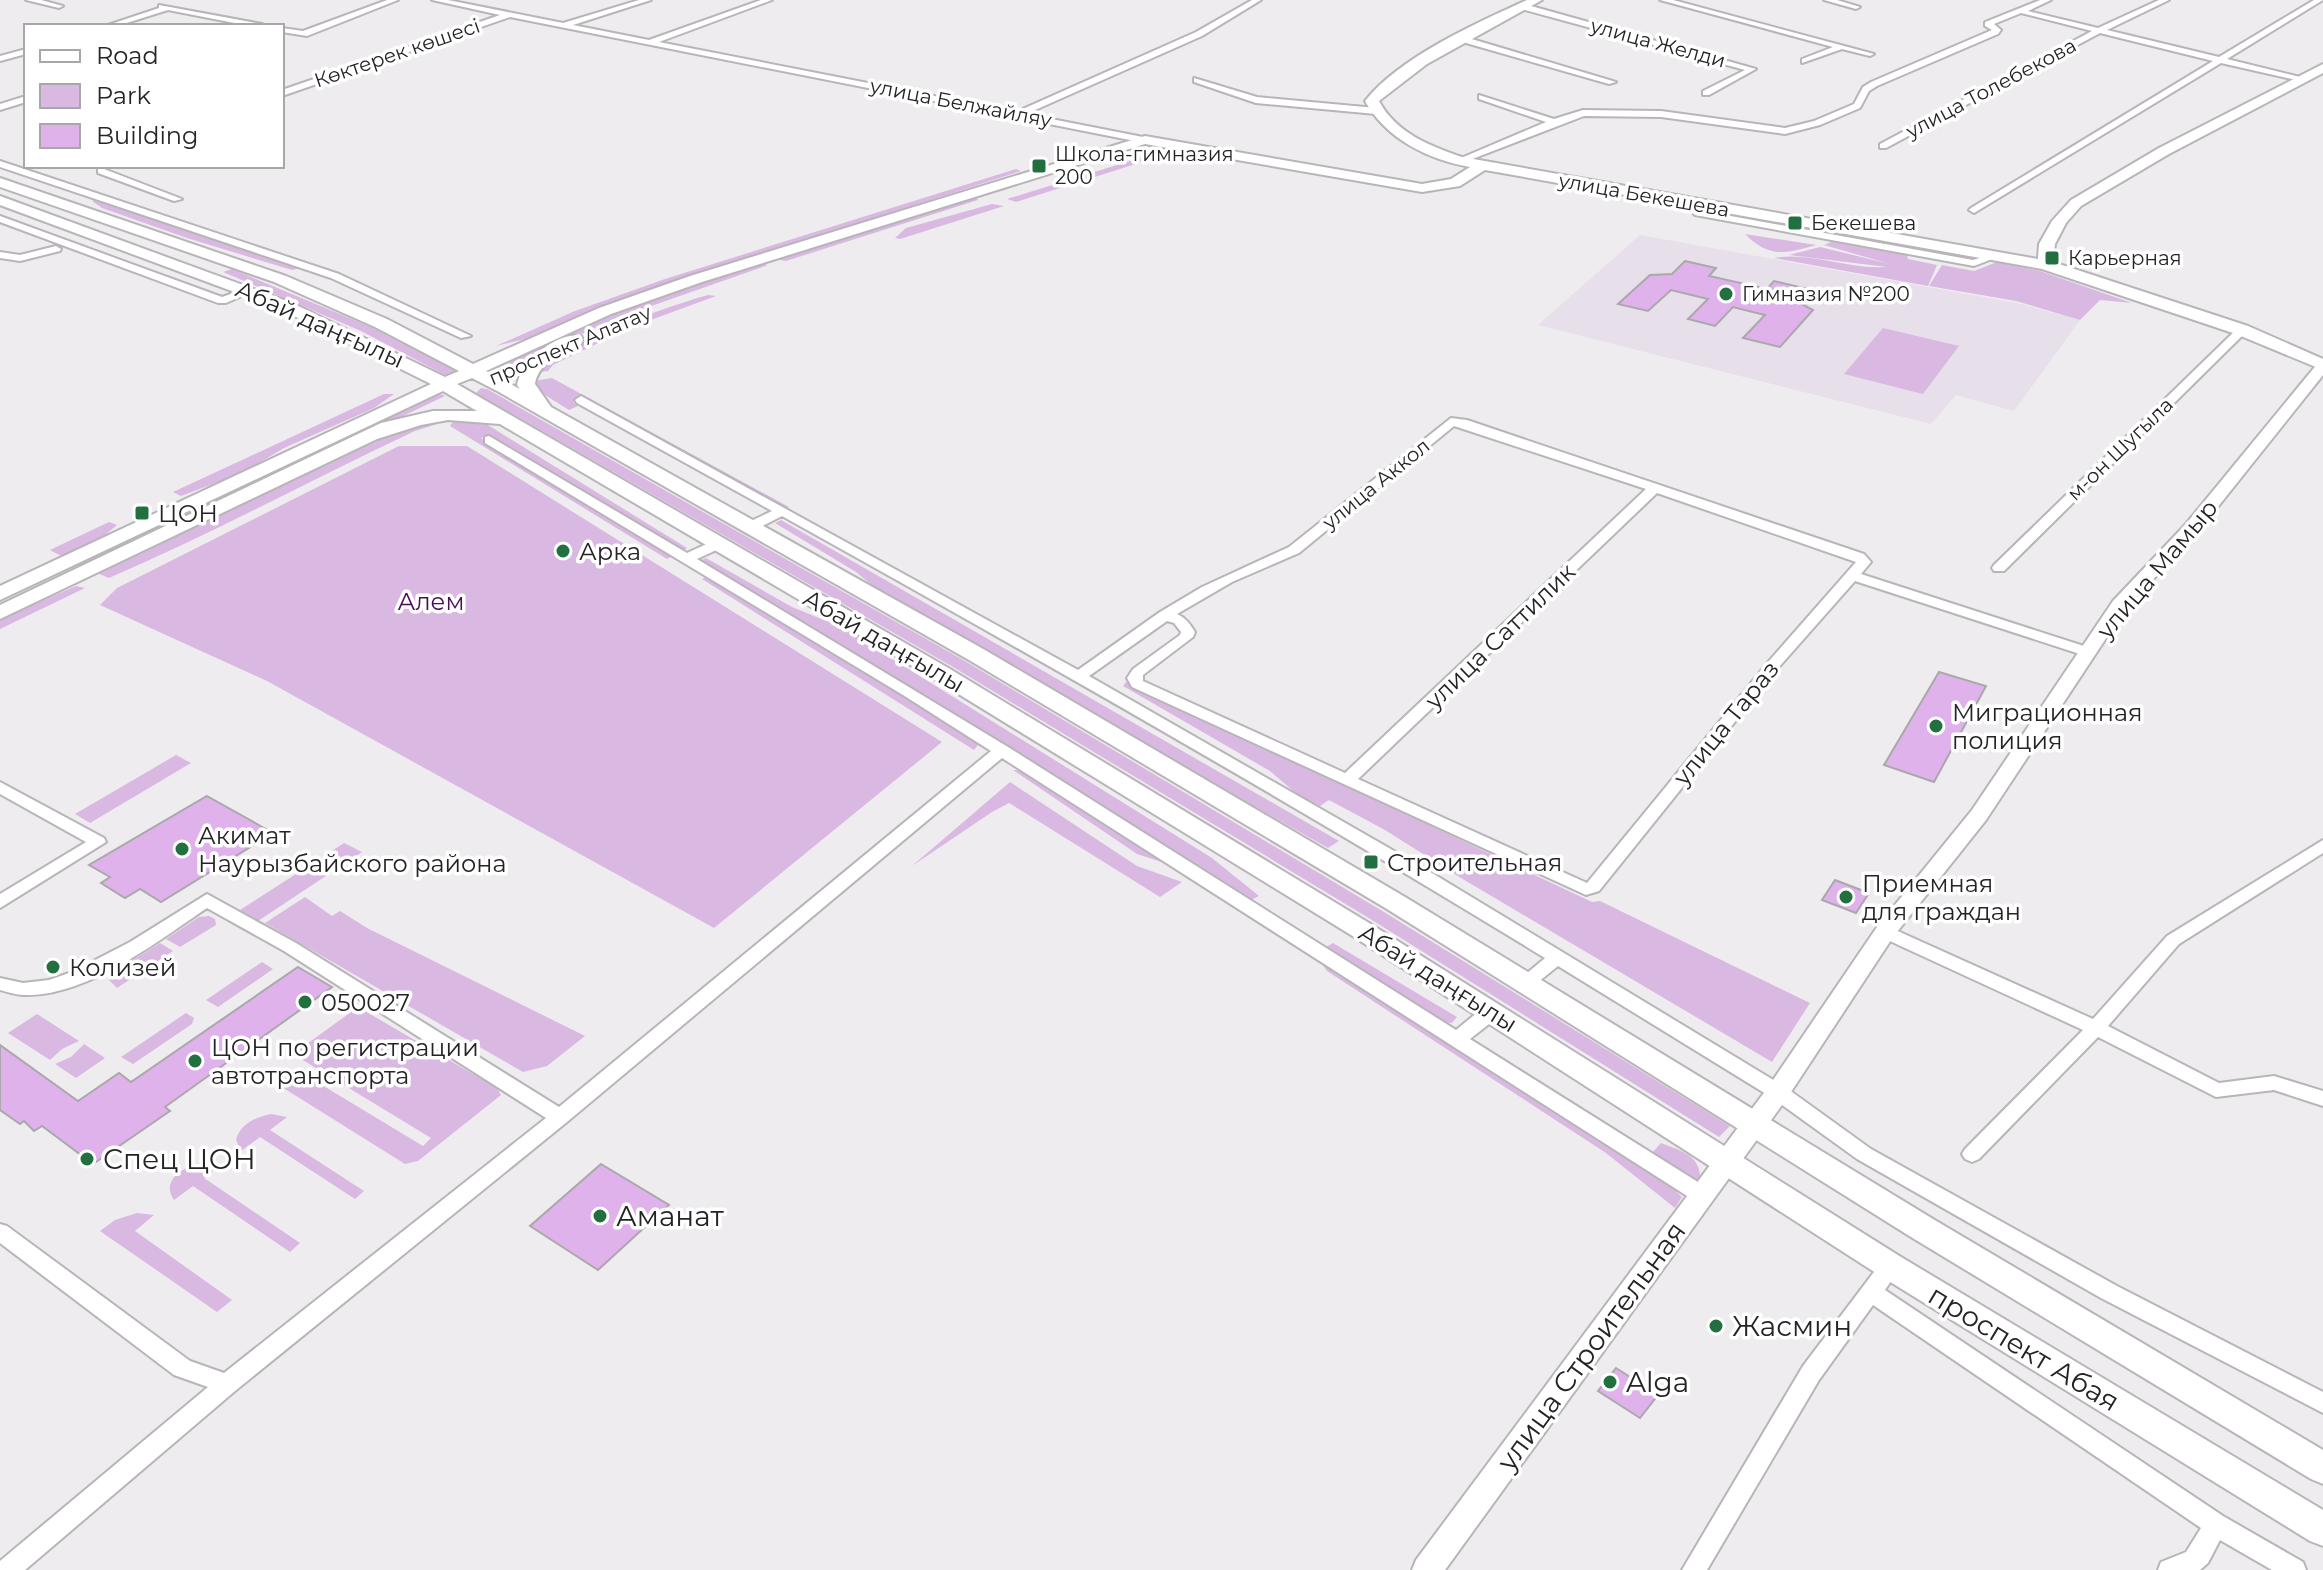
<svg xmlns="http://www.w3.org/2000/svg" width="2323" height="1570" viewBox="0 0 2323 1570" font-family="Montserrat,sans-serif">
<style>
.built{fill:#e7dfe9}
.green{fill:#d9b8e1}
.building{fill:#e0b2eb;stroke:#aaa8ab;stroke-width:2}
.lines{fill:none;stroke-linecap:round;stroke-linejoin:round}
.minor-casing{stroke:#b8b5b9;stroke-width:4}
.tertiary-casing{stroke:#b8b5b9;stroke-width:4}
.secondary-casing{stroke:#b8b5b9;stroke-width:4}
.minor{fill:#fff;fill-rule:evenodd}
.tertiary{fill:#fff;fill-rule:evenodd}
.secondary{fill:#fff;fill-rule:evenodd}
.poi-dot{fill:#227040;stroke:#fff;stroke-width:3}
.labels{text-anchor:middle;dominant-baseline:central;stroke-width:7;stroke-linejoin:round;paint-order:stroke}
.far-street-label{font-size:20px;fill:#242325;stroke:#fff}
.far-poi-label{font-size:20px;fill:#242325;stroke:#fff;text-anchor:start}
.street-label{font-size:24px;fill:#242325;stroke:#fff}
.poi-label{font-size:24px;fill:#242325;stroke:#fff;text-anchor:start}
.park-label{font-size:24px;fill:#471054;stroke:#fff}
.near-poi-label{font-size:28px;fill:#242325;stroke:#fff;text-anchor:start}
.near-street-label{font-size:28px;fill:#242325;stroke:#fff}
</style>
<rect width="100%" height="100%" fill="#efecf0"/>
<!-- built -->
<path class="built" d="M1640 235 2017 303 2080 320 2014 411 1956 395 1931 424 1538 325Z"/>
<!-- green -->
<path class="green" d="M1156 153 1167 154 1016 202 1007 199Z
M1016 169 1021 171 604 305 525 339 496 346 575 311 665 279Z
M976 196 978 200 786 261 775 259Z
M99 199 291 264 301 268 292 270 187 238 102 208 92 201Z
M992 204 1004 206 900 239 895 238 906 228Z
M1745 234 1816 245C1785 254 1769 258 1745 234Z
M1834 241 1907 255 1908 259 1937 265 1928 286 1774 258C1808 251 1852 270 1887 267L1789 255 1820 247 1890 264 1824 245Z
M1997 262 2040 271 2132 303 2100 300 2080 320 2016 301 1929 286 1942 265 1974 271Z
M758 263 768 265 617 318 500 371 489 369C576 326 666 294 758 263Z
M232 269 371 327 458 372 447 376 361 331 223 272Z
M708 295 716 296 629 328 553 365 548 371 539 372C554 345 675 304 708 295Z
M1883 328 1959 346 1923 394 1844 374Z
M552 378 789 507 785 510 583 398 573 402 578 406 569 410 537 390 534 381Z
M481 388 487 389 965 661 1384 912 1730 1126 1719 1137 1372 920 953 667 476 393Z
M436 392 445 396 86 567 76 563Z
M384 394H394L374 408 284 448 242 473 181 496 173 492Z
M456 417 483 422 687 548 682 551 491 435 481 438 673 556 667 559 450 426Z
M441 419 437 424 415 431C313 479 213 533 109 578L97 573 276 485 402 430Z
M399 446H467L942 742 714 928 267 681 100 605 117 588Z
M781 520 1339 841 1328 848 892 602 856 572 775 523Z
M109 522 117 525 93 545 65 558 50 550Z
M706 558 792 607 841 627 1212 858 1259 896 1251 900 700 561Z
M708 576 975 739 978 745 974 750 702 579Z
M76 586 85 588 0 629V619Z
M1126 682 1592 902 1600 901 1810 1003 1772 1062 1461 878 1385 830 1329 800 1320 806 1298 795 1270 771 1123 686Z
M176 755 191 763 90 823 75 814Z
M1013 770 1029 771 1174 866 1137 854Z
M1010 782 1137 866 1182 882 1160 897 1009 803 992 812 912 866Z
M344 843 362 852 258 921 240 910Z
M305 897 332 916 340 911 367 928 585 1036 547 1066 523 1072 265 923Z
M209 916 215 919 216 925 180 947 166 939 199 917Z
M160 943 173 951 117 988 109 980 112 973Z
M1333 943 1457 1017 1452 1023 1440 1022 1323 949Z
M1317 957 1657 1173 1682 1197 1675 1208 1606 1153 1327 971Z
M262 962 273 969 218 1007 206 1000Z
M358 1007 497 1088 501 1095 418 1161 405 1164 277 1084 297 1070 423 1146 431 1138 293 1054Z
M186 1013 194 1018 192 1024 133 1064 121 1057Z
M37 1014 79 1041 62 1049 50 1060 8 1033Z
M84 1044 105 1058 76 1078 55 1064 71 1057Z
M271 1114 287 1117 270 1130 364 1191 355 1199 260 1137 241 1151 236 1140C240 1124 256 1117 271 1114Z
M1661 1143C1678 1150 1699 1154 1700 1176L1694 1183 1650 1155Z
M205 1162 222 1164 204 1178 300 1243 290 1252 193 1186 174 1200C159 1179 188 1164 205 1162Z
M137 1213 154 1215 135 1231 232 1300 217 1312 100 1231 115 1220Z"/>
<!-- building -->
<path class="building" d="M1685 261 1716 268 1709 276 1767 289 1774 281 1808 289 1796 301 1813 310 1780 347 1743 338 1765 315 1733 307 1715 326 1688 319 1708 299 1671 290 1648 311 1618 304 1650 275 1672 274Z
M1939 672 1986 686 1934 782 1884 765Z
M207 796 273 833 161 902 140 889 125 898 101 883 110 877 89 865Z
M1835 880 1869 893 1856 913 1822 900Z
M298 967 332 987 165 1107 170 1111 93 1164 42 1126 34 1131 24 1121 20 1124 0 1110V1045L78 1101 119 1073 131 1082Z
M601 1164 669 1205 598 1270 530 1226Z
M1616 1368 1658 1395 1640 1418 1598 1391Z"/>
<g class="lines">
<defs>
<path id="minor" d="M26 0H41L63 6 59 8Z
M387 0H398L307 36 282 32V28L303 31Z
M432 0H448L563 23 639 0H651L573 25 649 40 761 0H772L659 42 1016 112 1196 32 1252 0H1261L1202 36 1026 114 1148 138 1150 140 1145 143 510 17 282 96V90L500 15Z
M1660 0H1673L1874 54 1870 56 1842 49 1802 63V59L1833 47Z
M1824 0H1837L1860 7 1856 9Z
M2040 0H2051L2028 11 2098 28 2159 0H2169L2107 30 2219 57 2314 0H2323L2227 59 2300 77V81L2221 63 1974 213 1969 210 1971 208 2213 61 2100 33 1886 148H1880V144L2092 31 2021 13 1994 24 2001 30 1998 34 1877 86 1869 91 1860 108 1820 125 1785 134 1661 117 1584 116 1462 163 1454 161 1546 122 1479 99V95L1554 119 1583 110 1661 111 1785 128 1814 121 1854 104 1863 87 1871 82 1992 30 1985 26V22Z
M1518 4H1524L1756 69 1709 95H1703V91L1745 70 1518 8Z
M159 5 262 24 266 26H250L168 10 117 26H105L159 8Z
M1459 37H1465L1616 82 1609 84 1459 41Z
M26 49V54L0 61V56Z
M1194 78 1257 97 1376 108 1380 111 1376 114 1256 103 1194 82Z
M26 96V102L0 110V104Z
M0 161 339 274 471 336 461 338 331 278 0 167Z
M98 169H104L182 199 174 201 98 173Z
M1698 210 1973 260 1995 253 2000 256 1974 266 1695 215 1693 213Z
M0 216 222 297 248 288 253 291 226 303H218L0 222Z
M56 246 61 249 60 251 20 261 0 258V252L20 255Z
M2238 328 2248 330 2004 571H1994L1992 568 1994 565Z
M581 396 1078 670 1160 612 1202 587 1289 547 1451 418 1467 420 1864 554 1871 562 1861 574 2093 649 2095 652 2093 655H2083L1855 581 1779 667 1599 891 1586 895 1132 687 1127 678 1133 669 1180 635 1181 632 1174 623 1167 621 1089 676 1422 867 1785 1087 1871 1149 2117 1286 2323 1392V1413L2101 1298 1857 1159 1771 1097 1558 966 1532 987H1520L1517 983 1520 979 1545 958C1294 804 1039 659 782 516L755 530H745V524L772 511 577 403 575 400ZM1454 426 1646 489 1345 773 1143 681V675L1193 637 1195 632C1190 624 1186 618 1177 614L1232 582 1299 553ZM1657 493 1856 562 1769 661 1587 883 1358 779Z
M489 436 687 553 713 541H723V547L697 559 1008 747 1456 1030 1484 1007H1498L1500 1012 1498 1017 1470 1039 1709 1189 1712 1195 1709 1201 1702 1203 1695 1201 1002 758 567 1122 235 1391 25 1570H0V1561L208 1387 174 1375 0 1243V1224L7 1226 190 1361 224 1373 546 1118 284 951 207 908C158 941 87 997 24 995 16 995 8 992 0 990V978L23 983 49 980 72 972 130 942 207 894 296 943 559 1107 991 751 903 695 485 443V437Z
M0 782 104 838 106 842 0 908V894L86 842 0 794Z
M2323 840V853L2179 944 2108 1026 2219 1083 2274 1076 2323 1091V1106L2274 1090 2216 1097 2098 1037 1979 1159 1972 1162 1965 1159 1962 1154 1965 1149 2083 1030 1879 936 1876 932 1879 928H1891L2093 1019 2167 936Z
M1890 1257 1897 1260 1901 1266 1885 1290 2223 1516 2303 1562 2306 1570H2272L2220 1540 2208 1563 2200 1570H2158L2161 1562 2186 1552 2201 1528 1873 1305 1819 1380 1707 1570H1682L1803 1366 1883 1260Z"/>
<path id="tertiary" d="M2323 362V375L2197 533 2126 608 1986 820 1893 937 1787 1098 1445 1570H1412L1416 1560 1769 1086 1877 927 1972 810 2113 601 2185 525 2318 363Z"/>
<path id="secondary" d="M1527 0H1542L1427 64 1379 101C1396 133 1430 146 1462 157L2038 259 2039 244 2052 221 2071 200 2159 148 2323 64V73L2169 154 2081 206 2066 223 2055 244 2053 262 2248 326 2323 359V370L2236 334 2042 269 1485 170 1460 186 1422 192 1145 144 702 282 611 314 486 371 520 389 517 385C521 362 557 331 581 336L583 340 581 344C562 354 539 361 535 384L551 407 985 650 1405 897 1933 1219 2323 1450V1484L2311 1479 1911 1237 1387 909 969 660 499 392 472 378 457 384 950 669 1369 923 1901 1257 2323 1510V1546L2310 1541 1879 1275 1351 935 934 679 500 424 448 420 421 425 377 439 0 619V605L381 423 433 411H477L443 391 0 600V586L431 384 280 309 0 205V196L292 303 445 377 459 371 375 327 274 282 0 187V178L286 276 387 319 473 364 599 308 690 276 1145 136 1422 184 1451 179 1470 167C1429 160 1386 139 1365 101 1400 57 1476 23 1527 0Z"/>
</defs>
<!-- minor casing -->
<use href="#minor" class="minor-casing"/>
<!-- tertiary casing -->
<use href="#tertiary" class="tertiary-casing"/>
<!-- secondary casing -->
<use href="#secondary" class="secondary-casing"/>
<!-- minor -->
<use href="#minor" class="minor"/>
<!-- tertiary -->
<use href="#tertiary" class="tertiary"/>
<!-- secondary -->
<use href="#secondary" class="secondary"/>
</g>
<!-- markers -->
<g class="poi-dot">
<rect x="1031" y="158" width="16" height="16" rx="4"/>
<rect x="1787" y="215" width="16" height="16" rx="4"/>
<rect x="2044" y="250" width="16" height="16" rx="4"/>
<circle cx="1726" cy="294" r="8"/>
<rect x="134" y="505" width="16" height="16" rx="4"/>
<circle cx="563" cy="551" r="8"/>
<circle cx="1936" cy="726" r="8"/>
<circle cx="182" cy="849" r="8"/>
<rect x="1363" y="854" width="16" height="16" rx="4"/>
<circle cx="1846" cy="897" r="8"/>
<circle cx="53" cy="967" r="8"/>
<circle cx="305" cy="1002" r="8"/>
<circle cx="195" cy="1061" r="8"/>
<circle cx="87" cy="1159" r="8"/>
<circle cx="600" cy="1216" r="8"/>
<circle cx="1716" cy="1326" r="8"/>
<circle cx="1610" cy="1382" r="8"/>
</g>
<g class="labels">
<!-- far-street labels -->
<g class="far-street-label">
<text transform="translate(1658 43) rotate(15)">улица Желди</text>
<text transform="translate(397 53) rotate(-19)">Көктерек көшесі</text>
<text transform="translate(1991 88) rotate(-28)">улица Толебекова</text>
<text transform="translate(961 103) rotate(11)">улица Белжайляу</text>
<text transform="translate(1644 195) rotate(10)">улица Бекешева</text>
<text transform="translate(570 345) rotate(-23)">проспект Алатау</text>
<text transform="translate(2120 449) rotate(-44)">м-он Шугыла</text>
<text transform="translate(1376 484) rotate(-39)">улица Аккол</text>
</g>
<!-- far-poi labels -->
<g class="far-poi-label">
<text x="1055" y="154">Школа-гимназия<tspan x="1055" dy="23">200</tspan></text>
<text x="1811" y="223">Бекешева</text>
<text x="2068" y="258">Карьерная</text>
<text x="1742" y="294">Гимназия №200</text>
</g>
<!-- street labels -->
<g class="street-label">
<text transform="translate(320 324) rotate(24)">Абай даңғылы</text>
<text transform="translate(2157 569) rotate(-50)">улица Мамыр</text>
<text transform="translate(1500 636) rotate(-44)">улица Саттилик</text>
<text transform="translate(884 641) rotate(30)">Абай даңғылы</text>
<text transform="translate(1726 723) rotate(-51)">улица Тараз</text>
<text transform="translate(1438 978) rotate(32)">Абай даңғылы</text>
</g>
<!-- poi labels -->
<g class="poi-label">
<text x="158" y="513">ЦОН</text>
<text x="579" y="551">Арка</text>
<text x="1952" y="712">Миграционная<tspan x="1952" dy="28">полиция</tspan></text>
<text x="198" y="835">Акимат<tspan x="198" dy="28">Наурызбайского района</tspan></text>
<text x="1387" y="862">Строительная</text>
<text x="1862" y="883">Приемная<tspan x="1862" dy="28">для граждан</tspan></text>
<text x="69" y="967">Колизей</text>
<text x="321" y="1002">050027</text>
<text x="211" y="1047">ЦОН по регистрации<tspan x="211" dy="28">автотранспорта</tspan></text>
</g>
<!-- park labels -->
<g class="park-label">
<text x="431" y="601">Алем</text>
</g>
<!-- near-poi labels -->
<g class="near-poi-label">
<text x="103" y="1159">Спец ЦОН</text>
<text x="616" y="1216">Аманат</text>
<text x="1732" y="1326">Жасмин</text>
<text x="1626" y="1382">Alga</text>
</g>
<!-- near-street labels -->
<g class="near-street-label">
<text transform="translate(1591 1346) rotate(-54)">улица Строительная</text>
<text transform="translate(2024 1348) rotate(31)">проспект Абая</text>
</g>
</g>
<!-- legend -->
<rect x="24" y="24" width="260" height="144" fill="#ffffff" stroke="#a7a7a8" stroke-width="2"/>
<rect x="40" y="50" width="40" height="12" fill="#ffffff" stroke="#a7a7a8" stroke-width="2"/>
<text x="96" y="64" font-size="24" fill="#242325">Road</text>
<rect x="40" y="84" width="40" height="24" fill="#d9b8e1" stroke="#a7a7a8" stroke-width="2"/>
<text x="96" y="104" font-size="24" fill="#242325">Park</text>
<rect x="40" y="124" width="40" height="24" fill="#e0b2eb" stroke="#a7a7a8" stroke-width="2"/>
<text x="96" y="144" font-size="24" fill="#242325">Building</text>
</svg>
